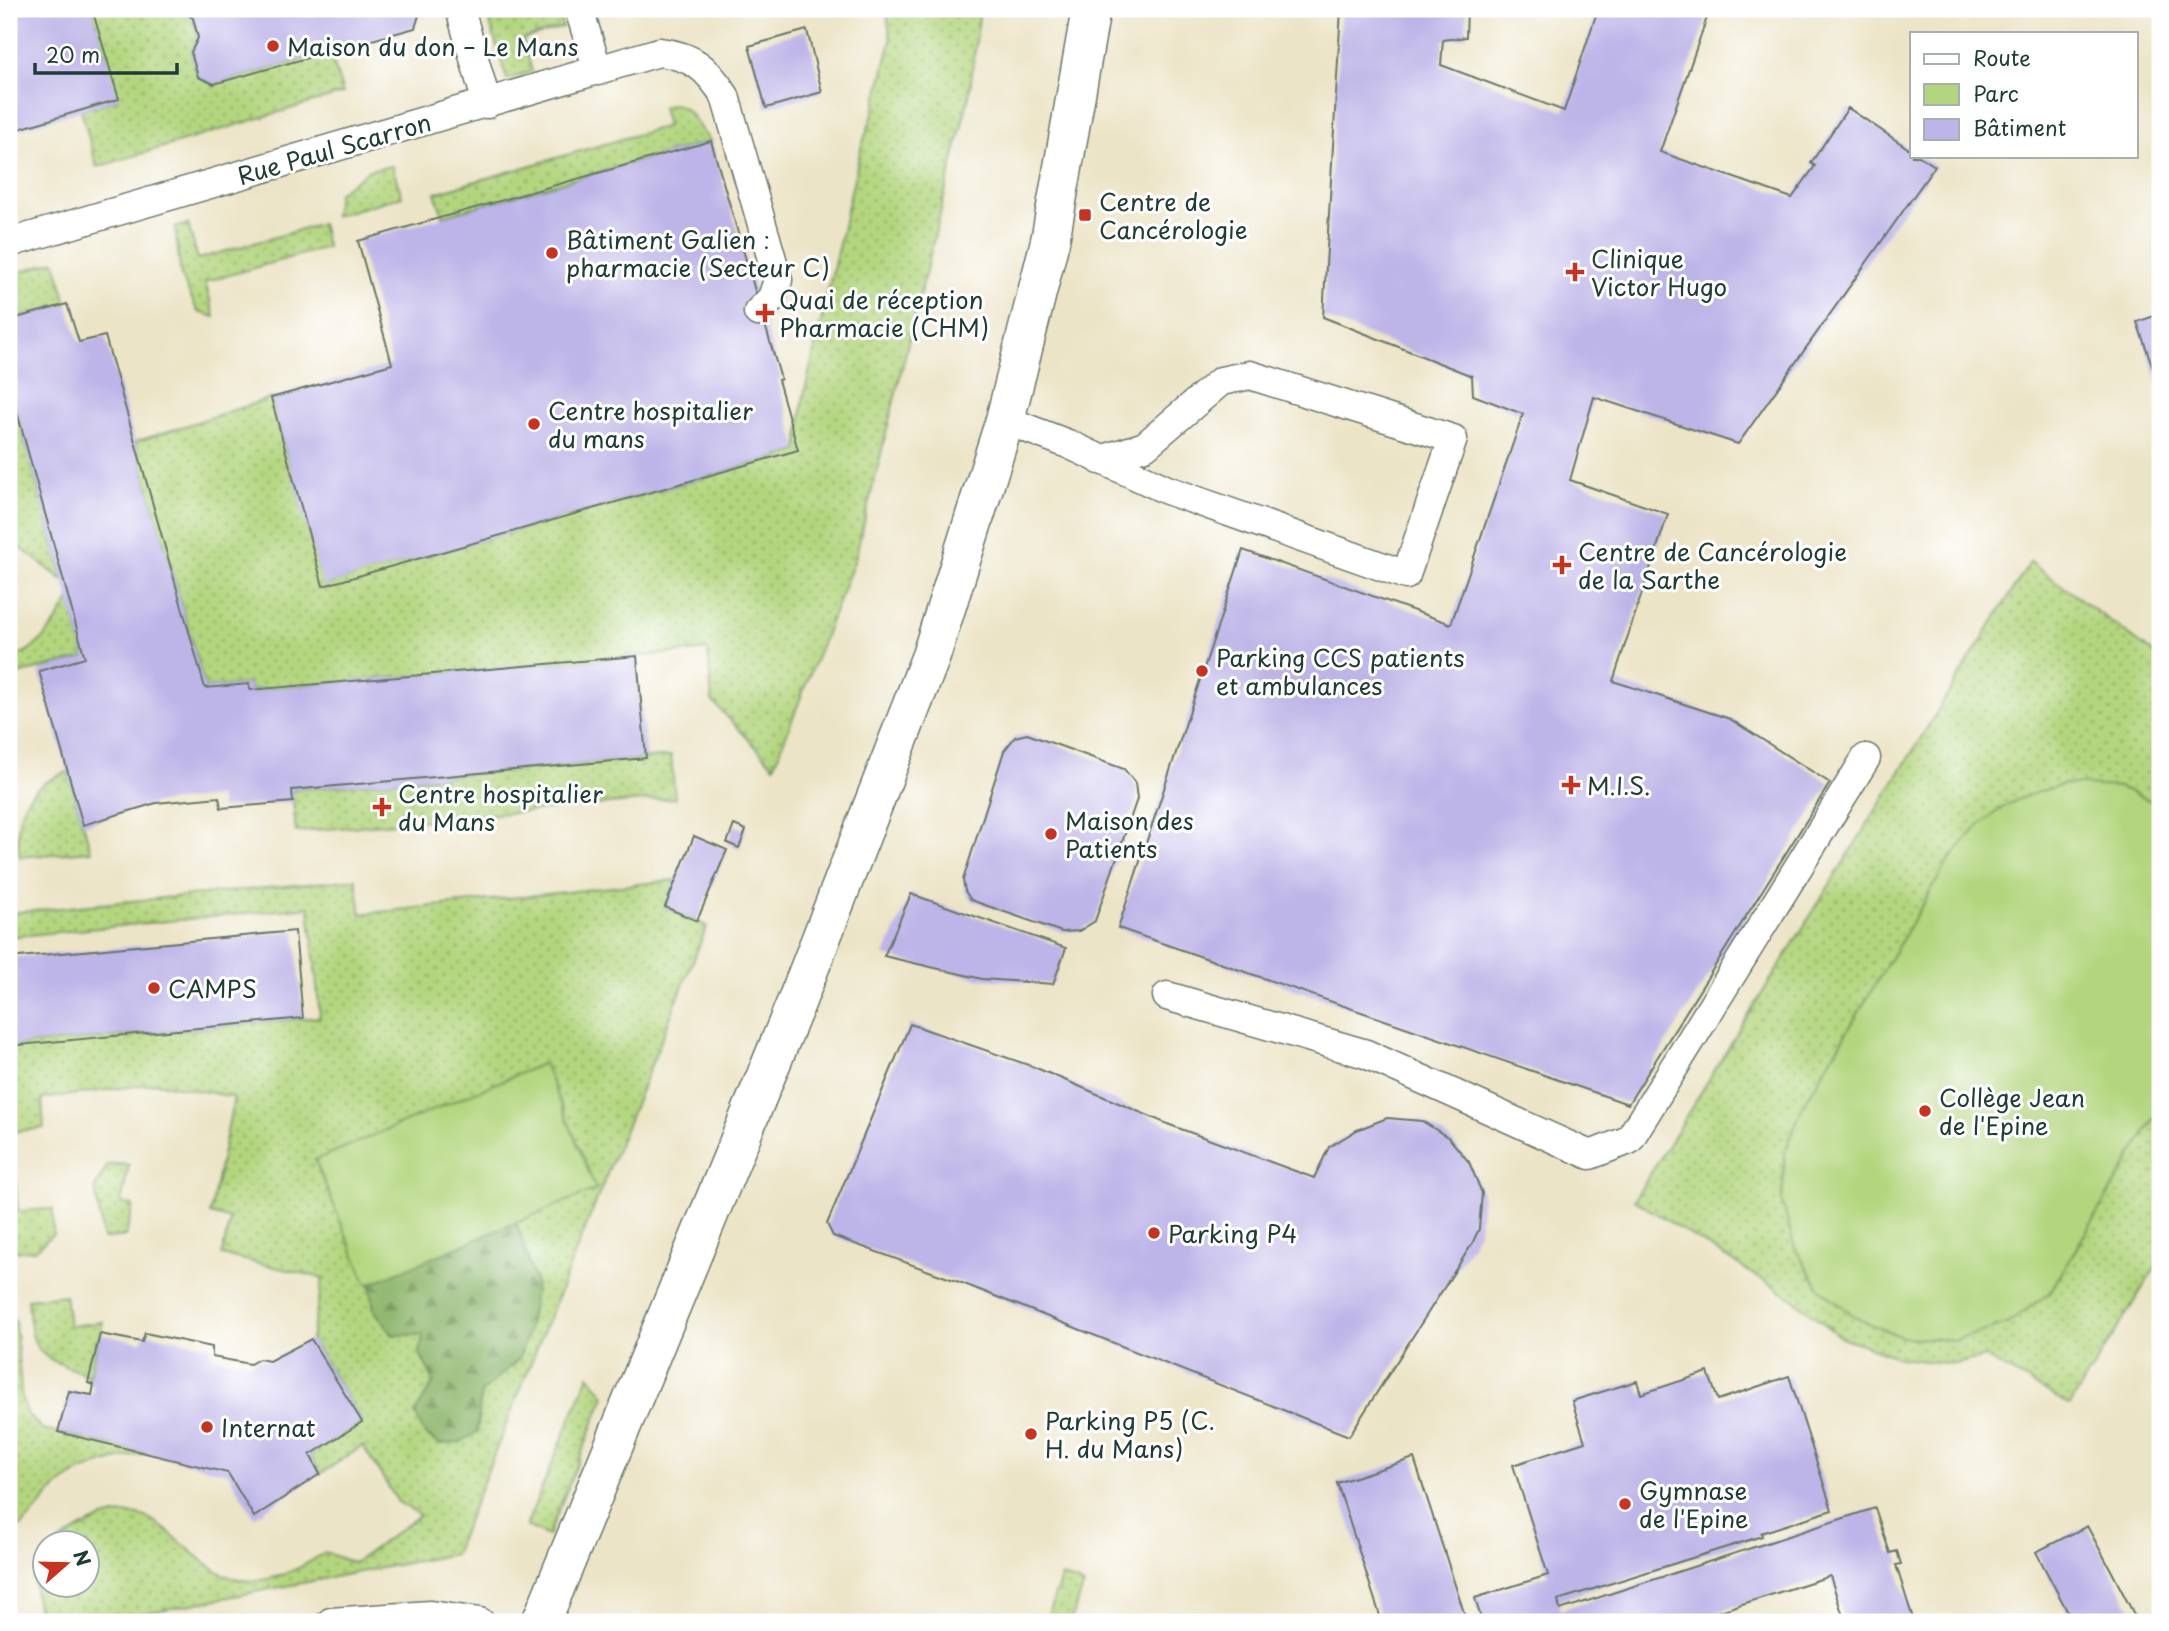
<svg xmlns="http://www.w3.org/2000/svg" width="2169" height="1631" viewBox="0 0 2169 1631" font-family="'Playpen Sans',sans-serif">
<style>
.green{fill:url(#green-dots);stroke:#688958;stroke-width:2}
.forest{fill:url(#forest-firs);stroke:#567a50;stroke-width:2}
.pitch{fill:#b2d57d;stroke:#688958;stroke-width:2}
.building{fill:#bdb5e8}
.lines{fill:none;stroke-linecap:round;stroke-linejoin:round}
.service-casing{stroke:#677767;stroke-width:31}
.minor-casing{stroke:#677767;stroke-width:41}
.service{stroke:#fff;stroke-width:28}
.minor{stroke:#fff;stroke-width:38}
.poi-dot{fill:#c8321e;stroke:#fff;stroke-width:2.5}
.labels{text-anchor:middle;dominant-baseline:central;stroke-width:6;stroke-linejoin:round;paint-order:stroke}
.poi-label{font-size:24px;fill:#1f3d34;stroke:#fff;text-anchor:start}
.street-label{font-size:24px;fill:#1f3d34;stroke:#fff}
</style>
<defs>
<pattern id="green-dots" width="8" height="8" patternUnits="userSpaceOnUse" patternTransform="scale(1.75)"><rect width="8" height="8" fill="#b2d57d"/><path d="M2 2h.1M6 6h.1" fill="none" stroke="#90ae67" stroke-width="1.8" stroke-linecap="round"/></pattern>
<pattern id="forest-firs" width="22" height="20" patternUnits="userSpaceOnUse" patternTransform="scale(1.75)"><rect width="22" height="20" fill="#8db66c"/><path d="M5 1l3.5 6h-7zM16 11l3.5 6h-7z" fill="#73955a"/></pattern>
</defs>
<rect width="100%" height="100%" fill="#fff"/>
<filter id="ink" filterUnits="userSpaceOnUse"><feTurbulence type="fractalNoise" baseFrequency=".0143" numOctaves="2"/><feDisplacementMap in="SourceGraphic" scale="14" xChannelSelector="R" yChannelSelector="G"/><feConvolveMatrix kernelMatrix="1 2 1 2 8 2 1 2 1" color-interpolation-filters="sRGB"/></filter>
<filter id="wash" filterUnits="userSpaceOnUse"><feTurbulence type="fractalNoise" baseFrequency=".00686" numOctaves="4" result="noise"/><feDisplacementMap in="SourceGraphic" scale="28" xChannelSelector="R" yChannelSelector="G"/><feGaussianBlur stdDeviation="1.57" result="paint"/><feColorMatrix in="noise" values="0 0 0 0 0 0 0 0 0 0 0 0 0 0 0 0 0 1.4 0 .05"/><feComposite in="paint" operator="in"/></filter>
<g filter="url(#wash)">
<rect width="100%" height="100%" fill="#ece4c6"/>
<!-- green -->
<path class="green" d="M92 9H178L193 18 198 38 191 52 198 77 213 84 330 52 343 93 97 167 81 110 118 99Z
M486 9H557L563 27 523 39 532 71 507 80Z
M886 9H980L969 96 855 559 774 766 712 701 708 650 250 690 249 684 205 688 135 442 271 398 324 585 798 451 803 400 861 148 873 114 891 40Z
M673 104C693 107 696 129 711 141L443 216 435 193 667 126 662 107Z
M392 166 402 196 334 216 338 193 369 170Z
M188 224 198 259 321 224 327 247 205 282 215 317 198 312 181 276 175 228Z
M55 261 67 304 9 320V275Z
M9 383 64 581 9 539Z
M2030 562 2160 658V805L2119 787 1949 861 1802 1108 1785 1153 2050 1292 2160 1108V1260L2070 1405 1985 1357 1955 1364 1899 1358 1839 1336 1793 1299 1634 1200Z
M70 600 85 658 9 676V658C41 651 53 626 70 600Z
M671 756 675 798 296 832 292 790Z
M68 772 91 851 20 857C13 812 24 787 68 772Z
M356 879 361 914 676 880 665 907 707 926 454 1554 98 1622H45L38 1615 33 1578 45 1556 46 1586H88V1544L58 1543C81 1527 112 1508 142 1516 155 1519 168 1532 178 1540 190 1550 202 1561 216 1570 251 1594 295 1573 325 1552L354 1563 420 1515 398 1502 363 1446 320 1474 310 1455 362 1422 311 1339 323 1278 222 1255 230 1219 210 1214 234 1097 156 1083 42 1099 44 1128 11 1132 18 1211 53 1209V1234L35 1250 9 1252V1046L320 1017 309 907 9 937V913Z
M119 1164 129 1165 121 1203 133 1205 126 1236 103 1239 95 1187 108 1165Z
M65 1295 69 1326 103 1322 89 1376C37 1354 32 1358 28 1299Z
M9 1316 15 1320 22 1400 28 1415 42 1429 147 1453C116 1460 78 1466 55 1489 44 1501 33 1515 22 1526L9 1527Z
M589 1375 605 1396 548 1536 526 1526Z
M1062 1576 1084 1585 1070 1622H1045Z"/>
<!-- forest -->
<path class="forest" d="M498 1211 517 1225 536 1284 529 1328 519 1359 481 1393 477 1432 459 1443 438 1444 424 1433 415 1413 434 1382 420 1353 423 1335H393L374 1310 370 1282Z"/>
<!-- pitch -->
<path class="pitch" d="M2065 784 2119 787 2160 805V1108L2050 1292 2007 1324 1956 1340 1902 1337 1858 1319 1820 1289 1795 1248 1782 1201 1785 1153 1802 1108 1949 860C1989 811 2004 801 2065 784Z
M544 1063 596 1189 367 1285 315 1160Z"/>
<g id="blocks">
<!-- building -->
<path class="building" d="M9 9H92L119 99 9 132Z
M178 9H419L420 12 415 28 214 84 198 77 191 52 198 38 193 18Z
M1341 9H1467L1466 37 1443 40 1441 65 1564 111 1598 9H1710L1660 152 1792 198 1815 166 1811 163 1848 108 1912 151V156H1919L1935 166 1738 444 1594 397 1570 480 1668 514 1613 681 1730 719 1830 783 1628 1104 1118 928 1243 550 1451 624 1523 414 1473 395 1472 376 1323 317Z
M807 30 822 92 766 108 749 46Z
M711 141 781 379 778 380 798 450 323 586 271 398 392 364 358 241Z
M67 304 79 342 105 336 205 688 249 684 250 690 637 656 646 758 292 790 293 802 221 808 219 797 156 803 83 825 39 671 85 658 9 383V320Z
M2160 314V388L2137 322Z
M1027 734 1124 769 1135 783 1137 799 1095 921 1079 931 1062 932 982 904 971 900 965 891 963 880 1004 751 1015 737Z
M734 825 746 830 739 848 727 843Z
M694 836 727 850 697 921 665 907Z
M911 894 1066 948 1053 984 982 979 884 956Z
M295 931 303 1018 9 1046V958Z
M910 1024 1034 1067 1170 1125 1314 1178 1329 1147 1357 1130 1387 1118 1422 1121 1449 1138 1469 1162 1482 1193 1479 1229 1472 1244 1349 1436 962 1283 833 1236 827 1224Z
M145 1333 212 1347V1357L250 1364 259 1359 269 1361 311 1339 362 1422 310 1455 320 1474 254 1517 228 1473 58 1432 69 1391 92 1395 94 1385 88 1383 100 1334 142 1342Z
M1708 1372 1718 1400 1789 1376 1832 1510 1761 1533 1762 1536 1558 1600 1560 1610 1875 1508 1890 1553 1897 1551 1901 1564 1896 1565 1914 1622H1845L1830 1576 1686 1622H1482L1475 1598 1548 1575 1513 1465 1585 1442 1572 1401 1637 1381 1641 1394Z
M1414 1458 1467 1622H1382L1337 1483Z
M2087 1526 2111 1570 2138 1622H2073L2036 1552Z"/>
</g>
</g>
<g filter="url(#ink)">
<use href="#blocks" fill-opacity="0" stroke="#677767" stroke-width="2"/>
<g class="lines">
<defs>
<path id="service" d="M460 9 487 104
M579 9 598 71
M9 243 659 52C693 56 707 68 725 96L778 280 772 298 758 312
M1005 420 1068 444 1167 490 1406 575 1453 439 1250 375 1221 381 1145 446 1100 460
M1167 996 1366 1054 1590 1155 1629 1140 1866 758
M331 1622 430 1615 480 1622"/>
<path id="minor" d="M541 1622 796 1003 931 656 1005 420 1050 241 1091 9"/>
</defs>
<!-- service casing -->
<use href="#service" class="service-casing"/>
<!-- minor casing -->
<use href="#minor" class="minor-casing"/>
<!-- service -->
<use href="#service" class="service"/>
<!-- minor -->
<use href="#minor" class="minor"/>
</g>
</g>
<!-- markers -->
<g class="poi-dot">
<circle cx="273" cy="46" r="7"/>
<rect x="1078" y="208" width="14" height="14" rx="3.5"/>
<circle cx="552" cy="253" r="7"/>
<path d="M1571.5 261.5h7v7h7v7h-7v7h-7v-7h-7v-7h7z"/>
<path d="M761.5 302.5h7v7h7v7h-7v7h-7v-7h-7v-7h7z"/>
<circle cx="534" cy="424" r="7"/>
<path d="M1558.5 554.5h7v7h7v7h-7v7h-7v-7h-7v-7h7z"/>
<circle cx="1202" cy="671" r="7"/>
<path d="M1567.5 774.5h7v7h7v7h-7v7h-7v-7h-7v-7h7z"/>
<path d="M378.5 796.5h7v7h7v7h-7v7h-7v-7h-7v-7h7z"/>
<circle cx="1051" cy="834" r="7"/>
<circle cx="154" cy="988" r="7"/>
<circle cx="1925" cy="1111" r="7"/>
<circle cx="1154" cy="1233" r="7"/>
<circle cx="207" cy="1427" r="7"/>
<circle cx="1031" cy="1434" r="7"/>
<circle cx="1625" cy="1504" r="7"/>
</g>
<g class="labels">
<!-- poi labels -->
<g class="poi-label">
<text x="287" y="46">Maison du don – Le Mans</text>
<text x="1099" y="201">Centre de<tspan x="1099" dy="28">Cancérologie</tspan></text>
<text x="566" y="239">Bâtiment Galien :<tspan x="566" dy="28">pharmacie (Secteur C)</tspan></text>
<text x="1591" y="258">Clinique<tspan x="1591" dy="28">Victor Hugo</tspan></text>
<text x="779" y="299">Quai de réception<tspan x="779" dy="28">Pharmacie (CHM)</tspan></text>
<text x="548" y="410">Centre hospitalier<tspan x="548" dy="28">du mans</tspan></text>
<text x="1578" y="551">Centre de Cancérologie<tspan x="1578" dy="28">de la Sarthe</tspan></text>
<text x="1216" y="657">Parking CCS patients<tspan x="1216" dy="28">et ambulances</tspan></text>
<text x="1587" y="785">M.I.S.</text>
<text x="398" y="793">Centre hospitalier<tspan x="398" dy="28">du Mans</tspan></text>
<text x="1065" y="820">Maison des<tspan x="1065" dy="28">Patients</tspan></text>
<text x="168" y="988">CAMPS</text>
<text x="1939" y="1097">Collège Jean<tspan x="1939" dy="28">de l'Epine</tspan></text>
<text x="1168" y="1233">Parking P4</text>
<text x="1045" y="1420">Parking P5 (C.<tspan x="1045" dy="28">H. du Mans)</tspan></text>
<text x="221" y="1427">Internat</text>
<text x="1639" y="1490">Gymnase<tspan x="1639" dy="28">de l'Epine</tspan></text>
</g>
<!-- street labels -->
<g class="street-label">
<text transform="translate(334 148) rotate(-16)">Rue Paul Scarron</text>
</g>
</g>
<!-- margin -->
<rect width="2169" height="1631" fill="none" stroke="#fff" stroke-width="35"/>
<!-- legend -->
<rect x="1910" y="32" width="228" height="126" fill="#ffffff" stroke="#a5b1ae" stroke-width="2"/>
<rect x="1924" y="54" width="35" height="10" fill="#ffffff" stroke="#a5b1ae" stroke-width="2"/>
<text x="1973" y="66" font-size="21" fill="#1f3d34">Route</text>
<rect x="1924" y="84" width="35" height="21" fill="#b2d57d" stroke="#a5b1ae" stroke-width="2"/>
<text x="1973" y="102" font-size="21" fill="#1f3d34">Parc</text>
<rect x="1924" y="119" width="35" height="21" fill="#bdb5e8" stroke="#a5b1ae" stroke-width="2"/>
<text x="1973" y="136" font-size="21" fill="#1f3d34">Bâtiment</text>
<!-- north arrow -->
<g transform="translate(66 1564) rotate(70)"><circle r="33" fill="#ffffff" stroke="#a5b1ae" stroke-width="2"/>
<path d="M0-5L12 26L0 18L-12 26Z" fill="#c8321e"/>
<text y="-10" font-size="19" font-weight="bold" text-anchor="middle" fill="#1f3d34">N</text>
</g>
<!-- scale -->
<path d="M35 63v10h142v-10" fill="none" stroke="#1f3d34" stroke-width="3.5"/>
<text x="46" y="63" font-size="21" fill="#1f3d34" stroke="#ffffff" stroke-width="5" paint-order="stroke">20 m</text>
</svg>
